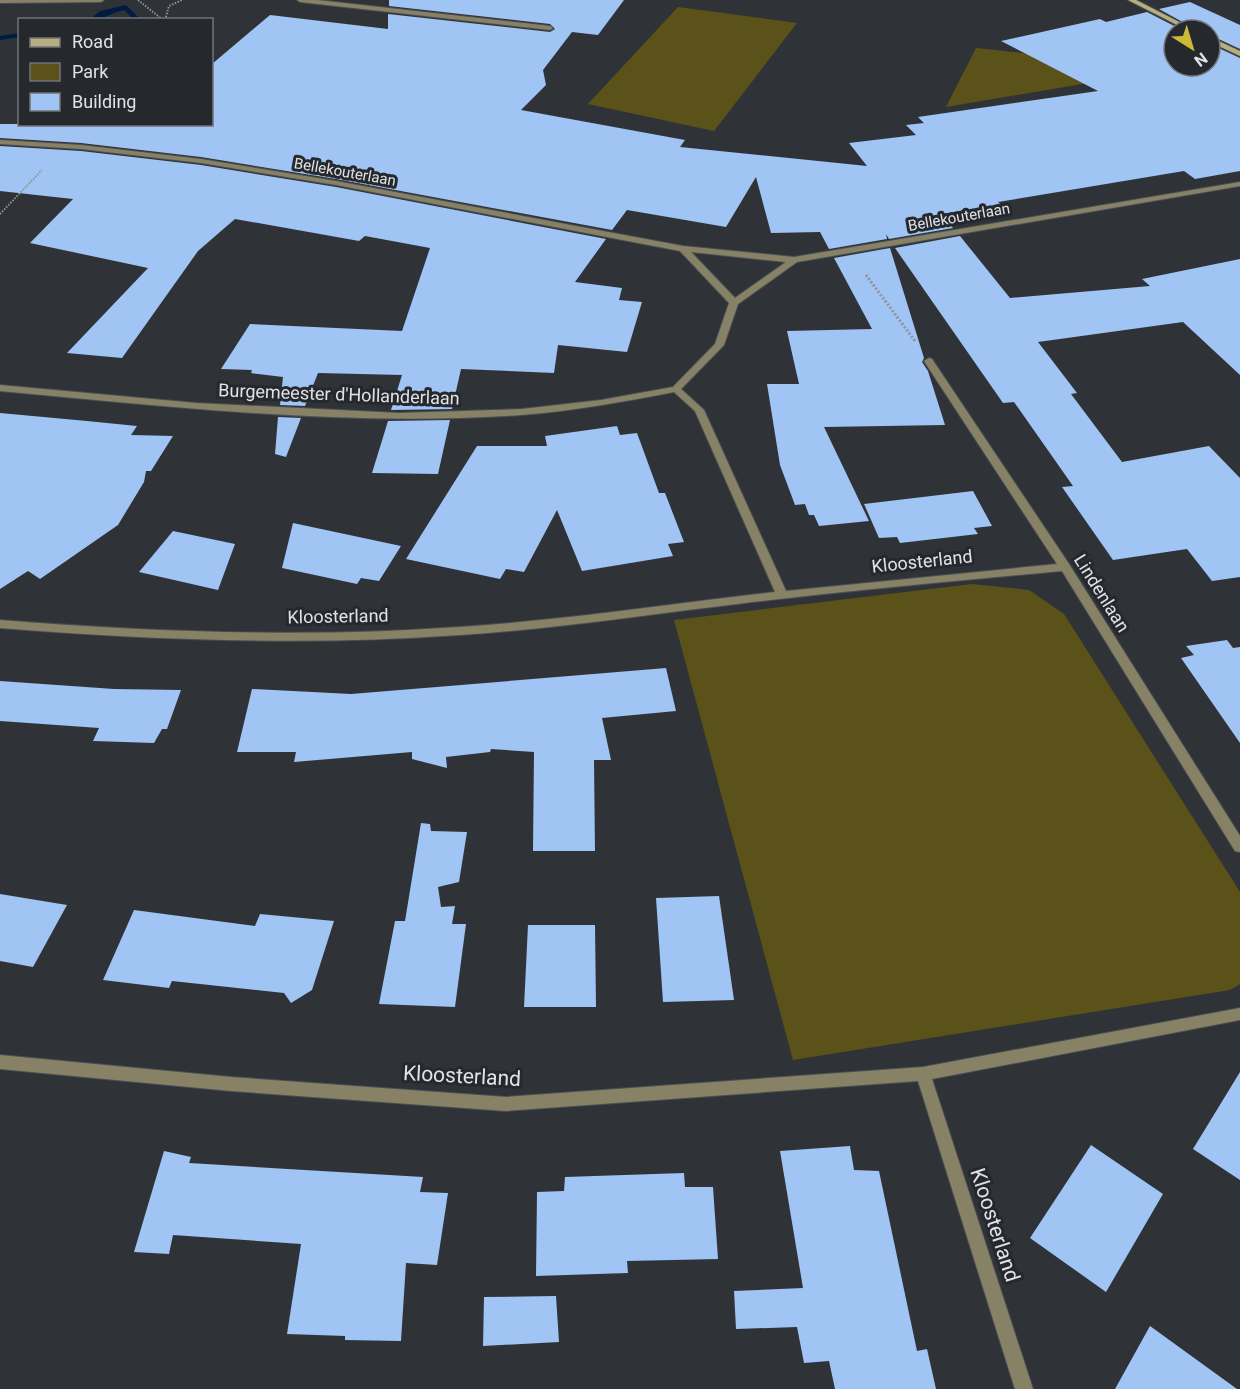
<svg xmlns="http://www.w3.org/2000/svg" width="1240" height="1389" viewBox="0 0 1240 1389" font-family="Roboto,sans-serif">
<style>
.green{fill:#5b521a}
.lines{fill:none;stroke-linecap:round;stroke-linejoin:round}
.stream{fill:#001c40;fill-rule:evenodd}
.building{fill:#a0c4f3}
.street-casing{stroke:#4b4f54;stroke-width:2}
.secondary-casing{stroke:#4b4f54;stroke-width:2}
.path-far1{stroke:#8f9296;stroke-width:2;stroke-dasharray:1.5 1.5;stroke-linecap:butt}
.path{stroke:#8f9296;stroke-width:3;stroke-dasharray:2 2;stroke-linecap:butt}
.street{fill:#878265;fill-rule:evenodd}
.secondary{fill:#b7af7f;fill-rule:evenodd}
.labels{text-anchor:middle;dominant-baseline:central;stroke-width:6;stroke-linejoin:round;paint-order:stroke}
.far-street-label{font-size:15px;fill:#e0e2e6;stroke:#25292e}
.street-label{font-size:18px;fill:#e0e2e6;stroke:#25292e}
.near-street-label{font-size:21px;fill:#e0e2e6;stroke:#25292e}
</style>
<rect width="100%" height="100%" fill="#2f3338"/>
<!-- green -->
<path class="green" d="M678 7 797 23 714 131 588 104Z
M976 48 1031 54 1135 75 946 107Z
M972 584 1029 590 1064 614 1240 892V984L1230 990 793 1060 674 620Z"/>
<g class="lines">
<!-- stream -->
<path class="stream" d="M126 5 141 20H134L124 10C112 13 101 20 89 20L100 11Z
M20 33V37L0 40V36Z"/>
</g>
<!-- building -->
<path class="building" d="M389 0H624L598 35 572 32 543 70 546 85 521 110 685 140 680 147 867 166 849 143 916 135 906 125 924 123 918 117 1098 91 1001 41 1100 19 1106 22 1147 12 1182 30H1174V66H1210V44L1240 58V171L1195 179 1184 171 998 202 1000 204 942 214 953 228 889 239 886 234 887 239 829 249 820 232 771 233 756 177 726 227 627 210 612 230 336 179 201 157 81 143 0 138V124H212V64L270 15 388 29V14L550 32 555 29 550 24 389 6Z
M1190 2 1240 25V49L1210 35V30H1197L1159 9Z
M0 146 81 151 201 165 336 187 606 239 575 282 622 288 619 300 642 302 627 352 558 345 554 373 461 369 452 409 391 410 402 375 318 373 305 406 280 405 283 377 251 373 252 370 221 369 250 324 402 331 430 248 365 236 359 241 235 219 198 251 122 358 67 353 148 268 30 243 73 199 0 191Z
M960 236 1010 298 1150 286 1142 279 1240 259V375L1183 322 1038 342 1077 393 1071 394 1122 462 1209 446 1240 478V577L1212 581 1187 549 1113 560 1062 487 1073 486 1014 402 1003 403 895 248Z
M890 248 924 358 922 362 928 371 945 425 824 427 869 521 819 526 814 515H809L805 504 795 505 780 465 767 384H799L787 331 872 329 834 258Z
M0 413 87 421 81 425 87 421 137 426 131 435 173 436 151 471H146L144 482 118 525 40 579 28 571 0 589Z
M278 417 301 418 286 457 275 454Z
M450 420 438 474 372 473 388 421Z
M617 426 620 435 637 433 659 493H665L684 542 668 544 673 556 582 571 557 510 524 572 506 569 500 579 406 559 477 446H547L545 436Z
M973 491 992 526 974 528 978 534 900 543 897 537 879 538 864 504Z
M293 523 401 546 379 581 361 578 357 584 282 568Z
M173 531 235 544 218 590 139 572Z
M1227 640 1233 648 1240 647V743L1181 658 1194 655 1186 646Z
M666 668 676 711 602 718 611 760H594L595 851H533L534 752 491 749 490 752 446 757 447 768 412 759V752L294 762 296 752H237L252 689 351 694Z
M0 681 114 689 181 690 167 729H162L154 743 93 741 99 728 0 721Z
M421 823 430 824 431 831 467 832 459 882 438 887 441 907 455 906 452 924H466L455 1007 379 1004 395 921H405Z
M0 894 67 905 33 967 0 961Z
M719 896 734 1000 663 1002 656 898Z
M134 910 255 926 260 914 334 921 312 990 291 1003 284 993 172 981 169 988 103 980Z
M528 925H595L596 1007H524Z
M1240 1072V1180L1193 1149Z
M1091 1145 1163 1194 1106 1292 1030 1238Z
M850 1146 854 1170 879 1171 917 1351 927 1349 936 1389H835L829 1361 804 1363 797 1327 736 1329 734 1291 803 1288 780 1151Z
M164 1151 191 1157 189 1163 423 1177 420 1192 448 1193 437 1265 406 1263 401 1341 345 1340V1336L287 1334 301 1244 173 1235 169 1254 134 1252Z
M684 1173 685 1187H713L718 1259 627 1261 628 1273 536 1276 537 1192 564 1191 565 1177Z
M556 1296 559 1342 483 1346 484 1297Z
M1150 1326 1237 1389H1115Z"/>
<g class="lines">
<defs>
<path id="street" d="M0 0H104L101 2 0 3Z
M297 0H317L550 26 553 28 550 30 300 2Z
M0 140 81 145 201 159 336 181 683 246 794 257 1240 182V186L797 262 738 304 724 345 681 389 704 410 786 591 1057 564 924 361 929 358 932 359 1069 564 1240 836V852L1235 851 1062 571C954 581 845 591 737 604 645 615 553 629 460 635 307 646 153 640 0 628V620C153 632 306 638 459 627 565 620 670 604 775 592L695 411 674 392C623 402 573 411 521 415 348 427 173 407 0 391V385L196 403 399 413 522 409 601 400 673 387 715 344 729 303 680 251 336 185 201 163 81 149 0 144ZM691 252 786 262 735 298Z
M1240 1008V1020L932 1079 1033 1389H1015L918 1081 506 1111 231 1091 0 1069V1055L231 1077 506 1097 923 1067Z"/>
<path id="secondary" d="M1128 0H1136L1195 30H1187Z
M1210 37 1240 51V56L1210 42Z"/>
</defs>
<!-- street casing -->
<use href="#street" class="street-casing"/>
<!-- secondary casing -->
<use href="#secondary" class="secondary-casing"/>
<!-- path-far1 -->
<path class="path-far1" d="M138 0 163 20
M165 20 169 6 182 0
M0 214 42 170"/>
<!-- path -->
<path class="path" d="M866 275 915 341"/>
<!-- street -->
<use href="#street" class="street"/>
<!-- secondary -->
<use href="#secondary" class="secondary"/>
</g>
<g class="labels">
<!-- far-street labels -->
<g class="far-street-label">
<text transform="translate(345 172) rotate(10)">Bellekouterlaan</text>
<text transform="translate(959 217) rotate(-10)">Bellekouterlaan</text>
</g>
<!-- street labels -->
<g class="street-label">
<text transform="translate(339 394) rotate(2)">Burgemeester d'Hollanderlaan</text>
<text transform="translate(922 561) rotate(-6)">Kloosterland</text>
<text transform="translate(1102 593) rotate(58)">Lindenlaan</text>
<text transform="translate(338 616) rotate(-1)">Kloosterland</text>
</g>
<!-- near-street labels -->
<g class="near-street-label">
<text transform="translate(462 1076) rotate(3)">Kloosterland</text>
<text transform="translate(995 1225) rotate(72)">Kloosterland</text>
</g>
</g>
<!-- legend -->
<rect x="18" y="18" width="195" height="108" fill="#25292e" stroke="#707378" stroke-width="1.5"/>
<rect x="30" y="38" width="30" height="9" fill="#b7af7f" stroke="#707378" stroke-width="1.5"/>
<text x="72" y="48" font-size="18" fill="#e0e2e6">Road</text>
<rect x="30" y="63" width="30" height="18" fill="#5b521a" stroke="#707378" stroke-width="1.5"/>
<text x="72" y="78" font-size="18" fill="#e0e2e6">Park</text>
<rect x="30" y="93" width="30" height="18" fill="#a0c4f3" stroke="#707378" stroke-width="1.5"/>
<text x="72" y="108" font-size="18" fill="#e0e2e6">Building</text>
<!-- north arrow -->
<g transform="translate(1192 48) rotate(143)"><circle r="28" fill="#25292e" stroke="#707378" stroke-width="1.5"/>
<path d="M0-4.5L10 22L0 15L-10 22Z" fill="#cdb938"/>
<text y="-9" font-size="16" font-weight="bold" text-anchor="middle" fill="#e0e2e6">N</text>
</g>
</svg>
